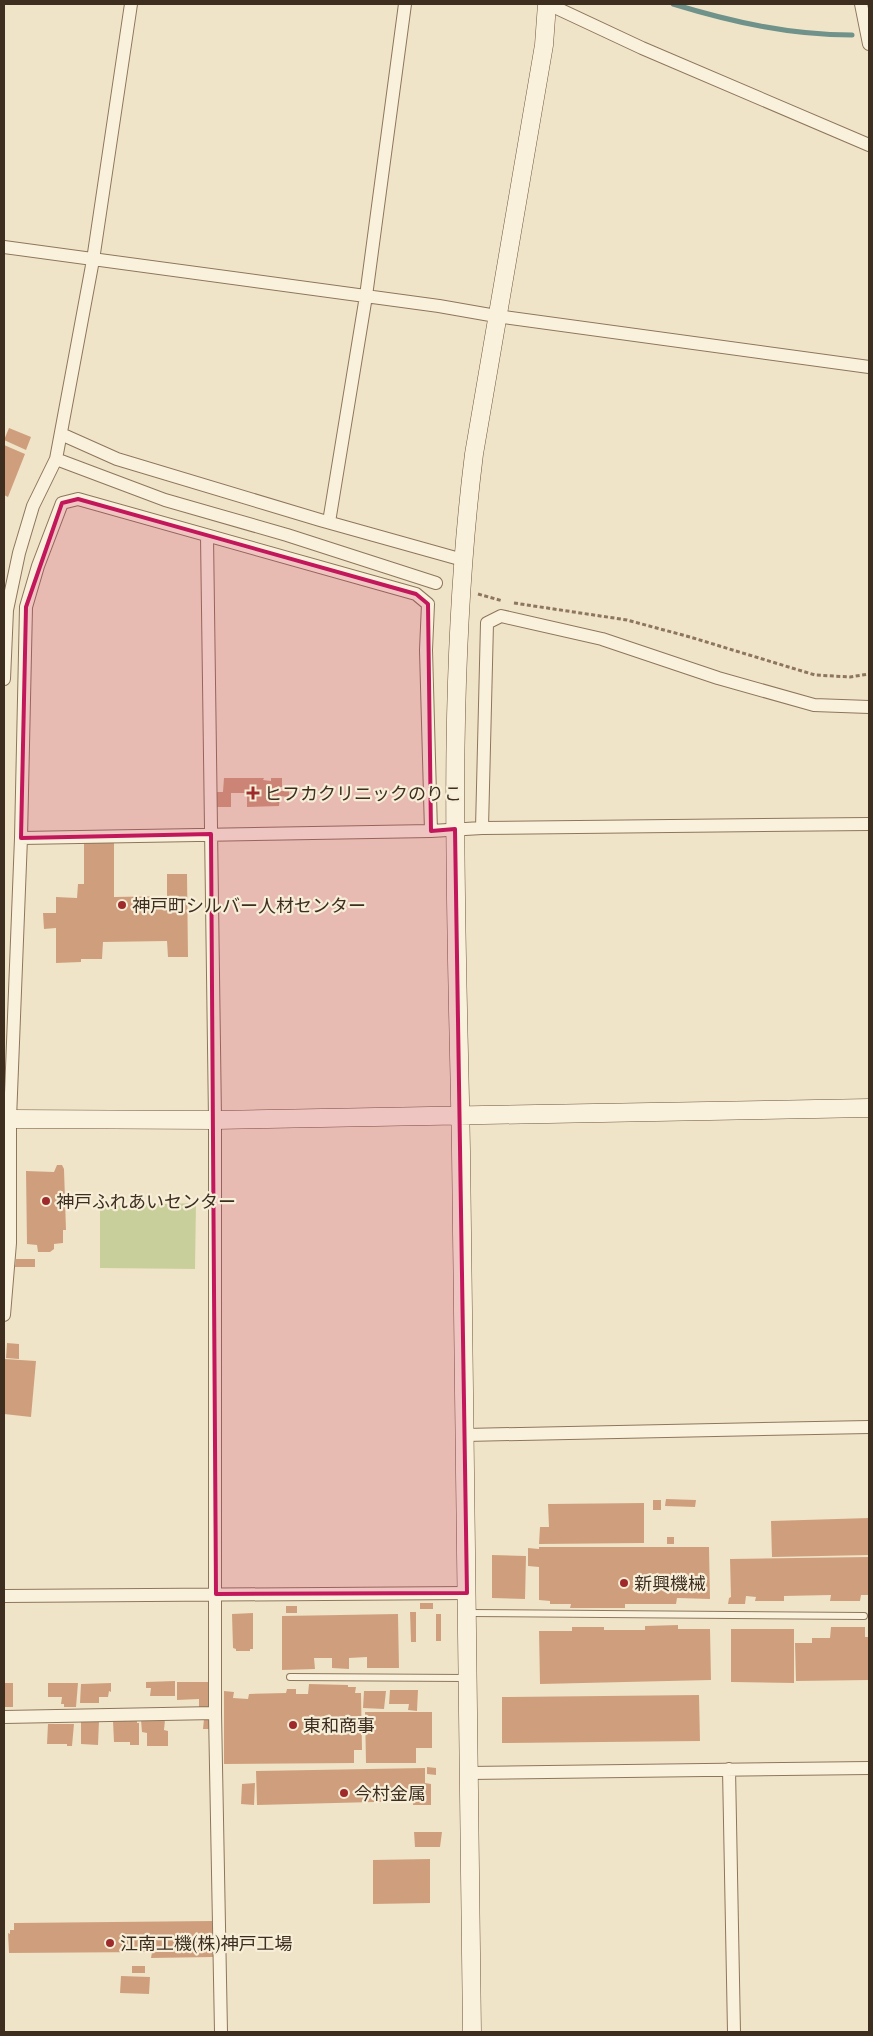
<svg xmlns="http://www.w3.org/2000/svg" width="873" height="2036" viewBox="0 0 873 2036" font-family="'Playfair Display','Noto Sans JP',serif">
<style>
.green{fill:#c9cf9b}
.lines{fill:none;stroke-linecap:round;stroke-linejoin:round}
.stream{stroke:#6f938a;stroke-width:5}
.building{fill:#cf9f7d}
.lane-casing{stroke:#8d765c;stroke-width:8}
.street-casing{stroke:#8d765c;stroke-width:14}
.secondary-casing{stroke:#6f573f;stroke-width:19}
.path{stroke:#8d765c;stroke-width:3;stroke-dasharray:4 2.5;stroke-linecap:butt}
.lane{stroke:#faf1dc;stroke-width:6}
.street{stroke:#faf1dc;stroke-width:12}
.secondary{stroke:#faf1dc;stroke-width:18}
.marked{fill:#c2185b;fill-opacity:0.2;stroke:#c2185b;stroke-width:4;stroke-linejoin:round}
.poi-dot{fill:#9e2a2b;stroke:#f7eed8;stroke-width:2}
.labels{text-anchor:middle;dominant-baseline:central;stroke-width:4.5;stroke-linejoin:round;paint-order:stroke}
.poi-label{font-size:18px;fill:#3d2e20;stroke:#f7eed8;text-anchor:start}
</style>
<rect width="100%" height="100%" fill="#f0e4c8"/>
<!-- green -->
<path class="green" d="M196 1203 195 1269 100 1268V1206Z"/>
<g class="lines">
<!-- stream -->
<path class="stream" d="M673 4C732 22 790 35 852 35"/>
</g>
<!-- building -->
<path class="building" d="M9 428 31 437 26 450 4 440Z
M4 445 25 454 8 497 4 495Z
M224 778H264L263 780 271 781V778H282V787H278V791H289V797L280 796 279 806 247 807V793H231V807H217V792H223Z
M84 842 114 843V897L167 896V874H187L188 957H168L167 941 103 942 102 959H81V962L56 963V928L44 929 43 913H56V897L77 898 78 884H84Z
M57 1165H62L64 1169 66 1230H63V1243L54 1244V1249L50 1252H38L37 1245 27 1244 26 1171 54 1172Z
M16 1259H35V1267H15Z
M7 1343 19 1344V1359L6 1358Z
M5 1359 36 1361 31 1417 4 1414Z
M666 1499 696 1500 695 1507 665 1506Z
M653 1500H661V1510H653Z
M644 1503V1543L539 1544 540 1527H549L548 1504Z
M869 1518V1555L772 1557 771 1521Z
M667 1537H674V1544H667Z
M539 1547H709L710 1599 677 1598 676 1604H625V1608H570L571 1604H550V1601L539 1600V1567L528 1566V1548L539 1549Z
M492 1555 526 1556 525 1599 492 1598Z
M869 1557V1595H861L860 1601H830L831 1595 784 1596V1601H755L756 1597 746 1596 745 1604H728L729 1598 731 1597 730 1559Z
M420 1603H433V1609H420Z
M286 1606H297V1613H286Z
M410 1612H416V1642H411Z
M253 1613V1649H250V1651H236V1649L233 1648 232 1614Z
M398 1614 399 1668H367V1657L349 1658V1669L332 1668V1658H314L315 1669 282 1670V1616Z
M436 1614H441V1641H436Z
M678 1625V1629H710L711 1680 540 1684 539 1631H572V1627H604V1630H645V1626Z
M831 1627H865V1637H869V1680L796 1681 795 1643H812V1638H830Z
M731 1629H794V1683L731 1682Z
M175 1681V1696H150L151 1688H146V1682Z
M177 1682H210V1708L199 1707V1699L177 1700Z
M4 1683H13V1707H4Z
M48 1683H78L76 1707H64V1704H61L62 1697H48Z
M111 1683V1692L109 1691 108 1697H99V1703H80L81 1684Z
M309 1684 348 1685V1687H356L355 1693H361L362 1750H354V1763L224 1764V1691L234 1692 233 1698 248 1699 249 1694 286 1693 287 1689H296V1694H308Z
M390 1690H418L417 1711 408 1710 409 1704H389Z
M364 1691H386L384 1709 363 1708Z
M699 1695 700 1741 502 1743V1697Z
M365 1712H432V1748H416V1763H366Z
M204 1719 210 1720 209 1729H203Z
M137 1720V1723H139V1745H130V1742H114L113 1721Z
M141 1720H165L164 1730 168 1731V1746H147V1733L142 1732Z
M81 1721H99L98 1745 81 1744Z
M48 1724H74L72 1746H67V1744H47Z
M427 1767 436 1768V1775L427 1774Z
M425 1768V1783L431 1784V1805H413V1801L257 1805 256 1771Z
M255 1783 254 1805 241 1804 242 1784Z
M414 1832H442L440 1847H415Z
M430 1859V1903L373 1904V1860Z
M212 1921 213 1957 151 1958 152 1952 9 1953 8 1933 10 1934V1930H14V1923Z
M132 1966H145V1973H132Z
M121 1976 150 1977 149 1994 120 1993Z"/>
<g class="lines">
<defs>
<path id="lane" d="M468 1613 864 1616
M290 1677 466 1678"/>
<path id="street" d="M548 4 642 48 869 145
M861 4 869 44
M4 247 439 306 496 316 869 367
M61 434 117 459 320 520 463 560
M56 459 93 260 131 4
M329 522 366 296 405 4
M207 536 215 1120V1713L221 2032
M4 679 7 610 19 553 33 506 56 459 165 500 287 535 436 583
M482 828 487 623 501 616 602 639 718 678 814 705 869 707
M21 838 431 831 482 828 869 824
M4 1315 10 1243V1119L21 838 26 607 38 566 62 503 78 499 416 594 428 604 426 650 431 831
M465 1435 869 1427
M4 1596 467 1593
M4 1717 215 1713
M729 1769 734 2032
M468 1773 869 1768"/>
<path id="secondary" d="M10 1119 215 1120 869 1108
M472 2032C467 1739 465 1445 461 1151 457 919 445 685 474 454L544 45 547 4"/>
</defs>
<!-- lane casing -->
<use href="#lane" class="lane-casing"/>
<!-- street casing -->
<use href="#street" class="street-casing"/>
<!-- secondary casing -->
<use href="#secondary" class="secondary-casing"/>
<!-- path -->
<path class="path" d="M478 594 503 601
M514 603 627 620 690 637 815 675 850 677 869 674"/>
<!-- lane -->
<use href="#lane" class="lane"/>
<!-- street -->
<use href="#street" class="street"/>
<!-- secondary -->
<use href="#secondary" class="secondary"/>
</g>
<!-- marked area -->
<path class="marked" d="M78 499 416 594 428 604 431 831 455 829 467 1593 216 1594 211 834 21 838 26 607 62 503Z"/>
<!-- markers -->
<g class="poi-dot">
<path d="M250.5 785.5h5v5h5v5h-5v5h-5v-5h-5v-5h5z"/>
<circle cx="122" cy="905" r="5"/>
<circle cx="46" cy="1201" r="5"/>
<circle cx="624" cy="1583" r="5"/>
<circle cx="293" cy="1725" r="5"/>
<circle cx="344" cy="1793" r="5"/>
<circle cx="110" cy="1943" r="5"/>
</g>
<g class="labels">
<!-- poi labels -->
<g class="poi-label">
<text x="264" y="793">ヒフカクリニックのりこ</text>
<text x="132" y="905">神戸町シルバー人材センター</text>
<text x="56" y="1201">神戸ふれあいセンター</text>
<text x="634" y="1583">新興機械</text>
<text x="303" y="1725">東和商事</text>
<text x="354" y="1793">今村金属</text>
<text x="120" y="1943">江南工機(株)神戸工場</text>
</g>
</g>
<!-- border -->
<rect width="873" height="2036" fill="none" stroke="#3d2e20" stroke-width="10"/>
</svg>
